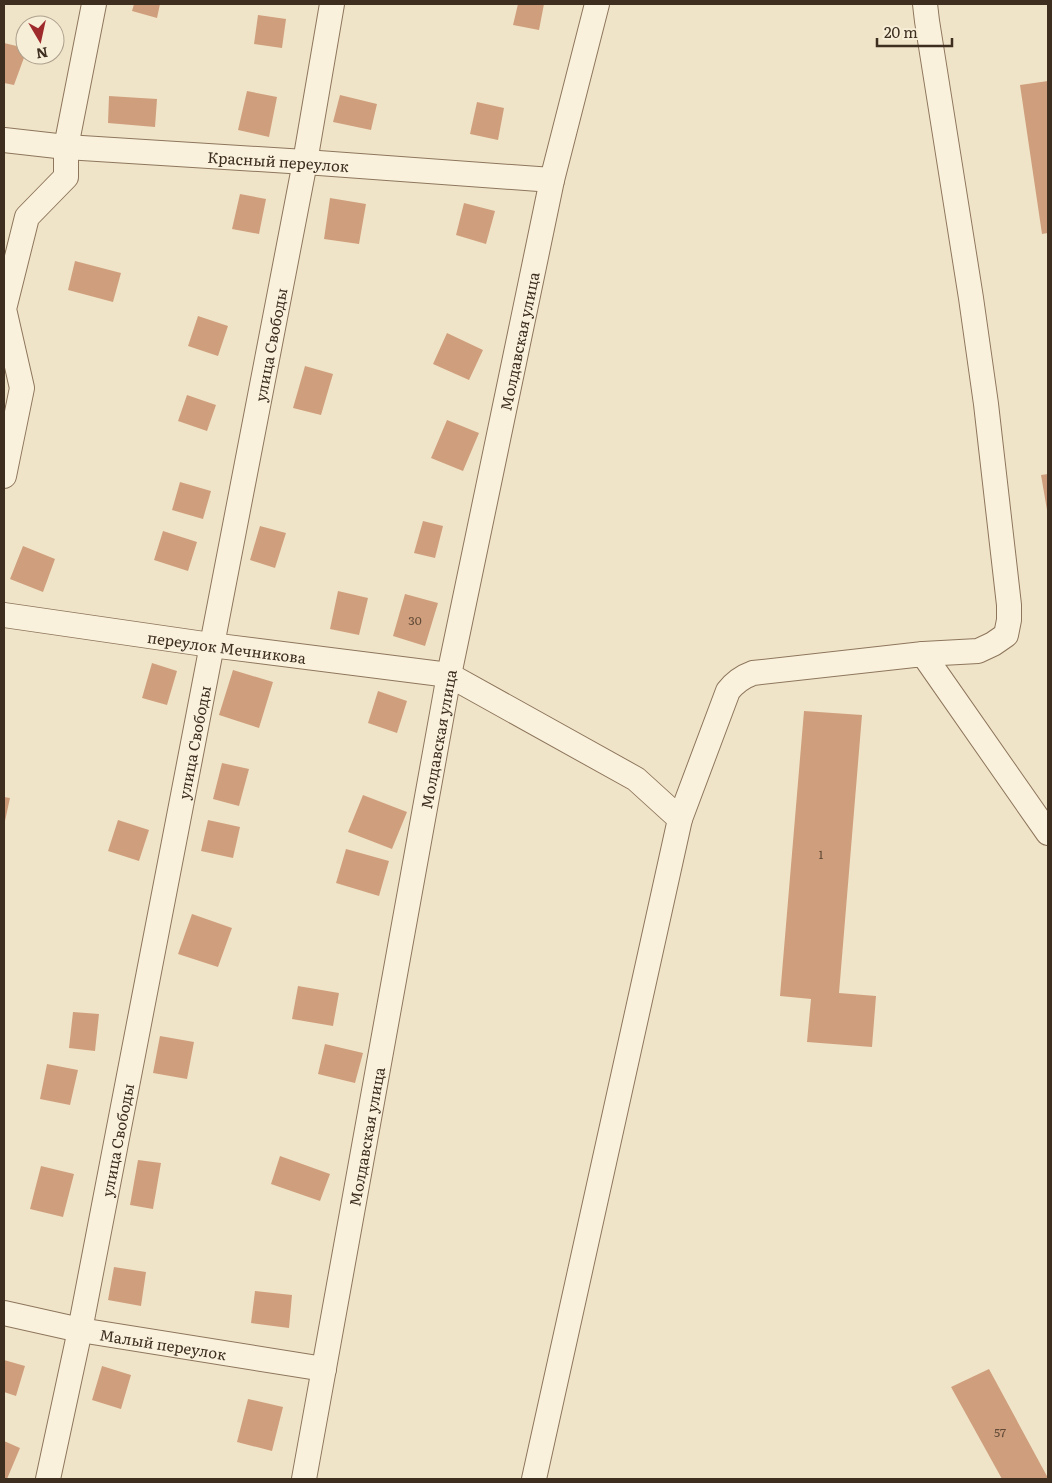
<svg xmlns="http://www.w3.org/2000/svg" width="1052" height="1483" viewBox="0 0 1052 1483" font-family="Literata,serif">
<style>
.building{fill:#cf9f7d}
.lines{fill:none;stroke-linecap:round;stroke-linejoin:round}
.street-casing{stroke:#8d765c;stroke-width:26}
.street{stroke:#faf1dc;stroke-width:24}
.labels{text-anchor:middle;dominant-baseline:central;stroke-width:4.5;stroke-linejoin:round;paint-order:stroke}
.number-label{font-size:12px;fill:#624a37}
.street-label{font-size:15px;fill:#3d2e20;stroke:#f7eed8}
</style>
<rect width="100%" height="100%" fill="#f0e4c8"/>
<!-- building -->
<path class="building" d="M134 4H160L157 18 132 11Z
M518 4H544L539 30 513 25Z
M258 15 286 19 282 48 254 44Z
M4 43 25 48V55L14 85 4 83Z
M1048 81V233L1042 234 1020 85Z
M247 91 277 97 269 137 238 130Z
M340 95 377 104 371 130 333 122Z
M109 96 157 99 155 127 108 123Z
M477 102 504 108 498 140 470 134Z
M240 194 266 199 259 234 232 229Z
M330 198 366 204 359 244 324 239Z
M464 203 495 211 486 244 456 235Z
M75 261 121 273 113 302 68 290Z
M198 316 228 326 218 356 188 346Z
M447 333 483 350 469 380 433 364Z
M305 366 333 374 321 415 293 408Z
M187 395 216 405 207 431 178 421Z
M447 420 479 433 463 471 431 458Z
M1048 474V509L1047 510 1041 475Z
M180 482 211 491 203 519 172 510Z
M423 521 443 526 435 558 414 553Z
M260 526 286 533 275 568 250 560Z
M163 531 197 542 188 571 154 560Z
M23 546 55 559 43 592 10 579Z
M338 591 368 598 359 635 330 629Z
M405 594 438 603 425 646 393 636Z
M152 663 177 671 167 705 142 698Z
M233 670 273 682 259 728 219 715Z
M378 691 407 701 397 733 368 723Z
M804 711 862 715 839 993 876 996 872 1047 807 1042 811 999 780 996Z
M222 763 249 769 239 806 213 799Z
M363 795 407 812 392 849 348 832Z
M4 797 10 798 5 821H4Z
M118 820 149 830 139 861 108 851Z
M208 820 240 827 233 858 201 851Z
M346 849 389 861 379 896 336 883Z
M192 914 232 928 218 967 178 954Z
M298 986 339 993 333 1026 292 1019Z
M73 1012 99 1014 95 1051 69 1048Z
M160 1036 194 1042 187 1079 153 1073Z
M325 1044 363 1053 355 1083 318 1074Z
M47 1064 78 1070 70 1105 40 1099Z
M280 1156 330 1174 320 1201 271 1184Z
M138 1160 161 1163 153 1209 130 1205Z
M41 1166 74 1174 63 1217 30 1209Z
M114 1267 146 1272 141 1306 108 1300Z
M255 1291 292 1295 289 1328 251 1323Z
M4 1360 25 1366 16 1396 4 1392Z
M102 1366 131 1375 121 1409 92 1400Z
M989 1369 1048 1478V1479H1002L951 1387Z
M248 1399 283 1407 272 1451 237 1442Z
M4 1441 20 1448 7 1479H4Z"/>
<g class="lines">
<defs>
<g id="street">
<path id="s1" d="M4 140 66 147 305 162 552 180"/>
<path d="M4 476 22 388 4 309 27 217 66 177V147L94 4"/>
<path id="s2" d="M4 615 211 645 449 675 636 779 680 819 534 1479"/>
<path d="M923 654 978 651 993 644 1006 635 1009 620V605L986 404 971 298 927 21 925 4"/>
<path d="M680 819 728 691C735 682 742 677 753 673L923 654 1048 833"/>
<path id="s3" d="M4 1313 80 1330 324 1369"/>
<path id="s4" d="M48 1479 80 1330 305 162 332 4"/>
<path id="s5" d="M304 1479 449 675 552 180 597 4"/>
</g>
</defs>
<!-- street casing -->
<use href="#street" class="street-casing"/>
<!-- street -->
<use href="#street" class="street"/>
</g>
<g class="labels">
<!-- number labels -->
<g class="number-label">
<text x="415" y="620">30</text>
<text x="821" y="854">1</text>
<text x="1000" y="1432">57</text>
</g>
<!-- street labels -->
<g class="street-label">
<text stroke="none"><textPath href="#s1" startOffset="275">Красный переулок</textPath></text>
<text stroke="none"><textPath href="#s5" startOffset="1158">Молдавская улица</textPath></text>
<text stroke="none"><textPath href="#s4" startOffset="1156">улица Свободы</textPath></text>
<text stroke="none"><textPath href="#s2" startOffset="225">переулок Мечникова</textPath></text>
<text stroke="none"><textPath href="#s5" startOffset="752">Молдавская улица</textPath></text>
<text stroke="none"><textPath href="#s4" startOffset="751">улица Свободы</textPath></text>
<text stroke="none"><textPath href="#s5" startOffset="348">Молдавская улица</textPath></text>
<text stroke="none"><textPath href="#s4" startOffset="346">улица Свободы</textPath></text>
<text stroke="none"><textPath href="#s3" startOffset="162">Малый переулок</textPath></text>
</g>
</g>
<!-- border -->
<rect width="1052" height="1483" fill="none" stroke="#3d2e20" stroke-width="10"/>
<!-- north arrow -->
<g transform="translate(40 40) rotate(171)"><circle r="24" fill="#f7eed8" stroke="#ada18e"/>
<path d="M0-4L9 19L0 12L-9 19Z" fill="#9e2a2b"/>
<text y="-8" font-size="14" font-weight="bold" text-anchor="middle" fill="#3d2e20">N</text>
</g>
<!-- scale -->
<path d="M877 38v8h75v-8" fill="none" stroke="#3d2e20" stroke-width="2.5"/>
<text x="884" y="38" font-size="15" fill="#3d2e20" stroke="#f7eed8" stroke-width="4" paint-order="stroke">20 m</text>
</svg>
